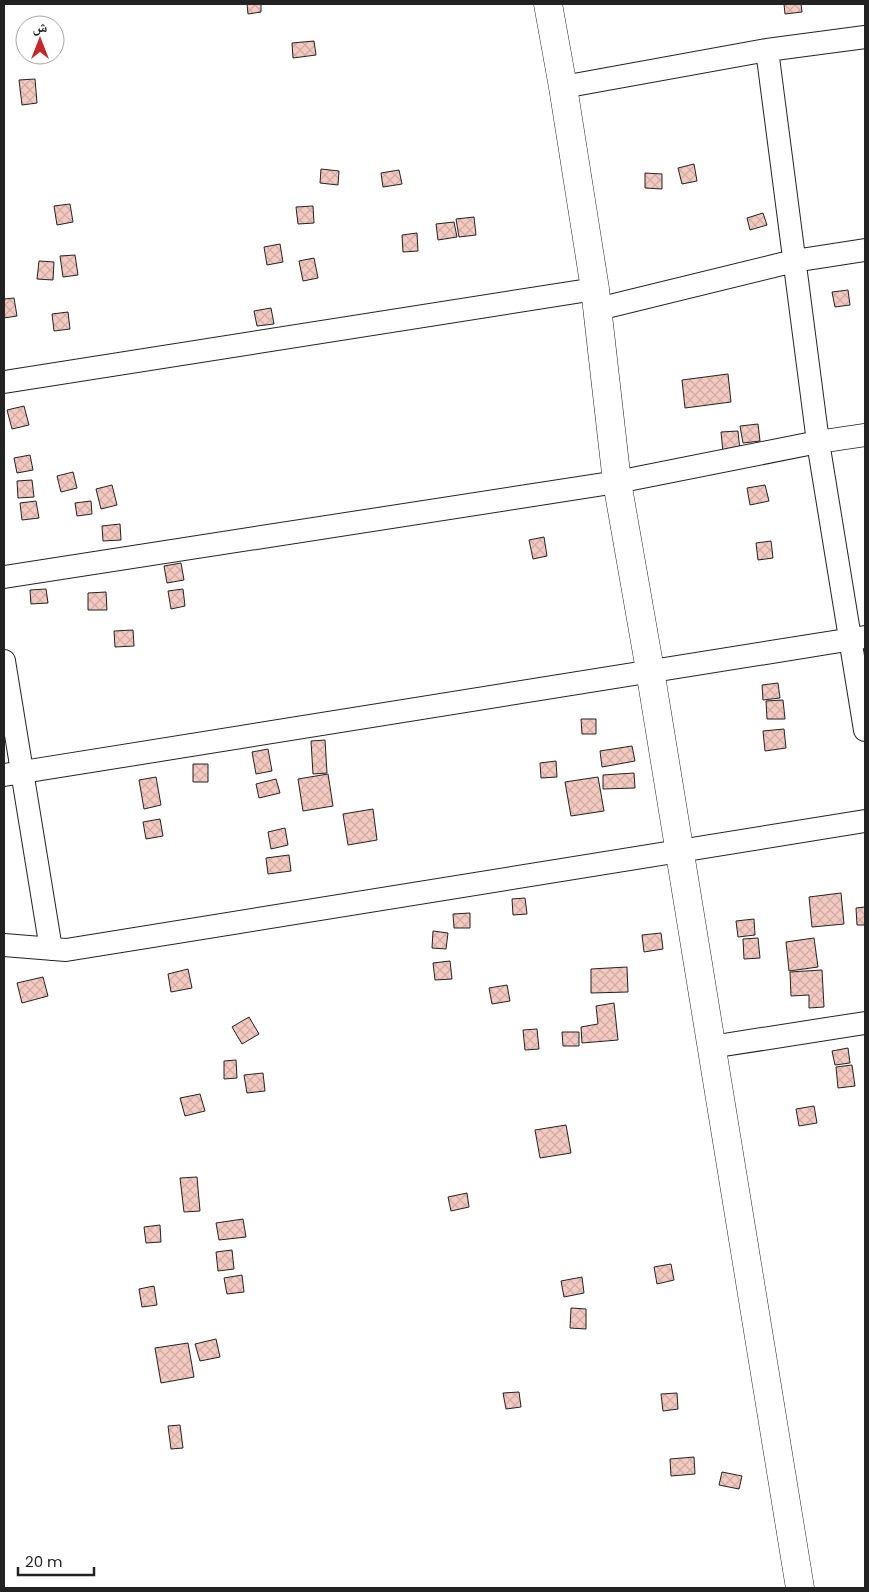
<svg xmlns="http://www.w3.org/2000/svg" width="869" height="1592" viewBox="0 0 869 1592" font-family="Poppins,'Noto Naskh Arabic',sans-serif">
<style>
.building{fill:url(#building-cross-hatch);stroke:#222}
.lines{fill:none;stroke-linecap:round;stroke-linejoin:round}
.minor-casing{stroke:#222;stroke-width:24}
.secondary-casing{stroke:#222;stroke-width:29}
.minor{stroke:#fff;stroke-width:22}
.secondary{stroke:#fff;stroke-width:28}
</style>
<defs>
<pattern id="building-cross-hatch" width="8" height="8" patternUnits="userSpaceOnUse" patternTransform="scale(1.25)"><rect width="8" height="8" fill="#f3c9c0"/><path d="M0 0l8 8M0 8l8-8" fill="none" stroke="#d0aca5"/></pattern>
</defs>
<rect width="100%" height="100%" fill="#fff"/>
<!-- building -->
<path class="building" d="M247 4H261V12L248 14Z
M784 4H801L802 12 785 14Z
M314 41 316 55 293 58 292 43Z
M35 79 37 103 22 105 19 80Z
M694 164 697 181 682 184 678 168Z
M321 169 339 171 338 185 320 183Z
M399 170 402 184 383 187 381 173Z
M645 173 662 174V189L645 188Z
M70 204 73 222 57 225 54 206Z
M313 206 314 223 298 224 296 207Z
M763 213 767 225 750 230 747 218Z
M474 217 476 235 459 237 456 219Z
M454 222 457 237 438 240 436 224Z
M417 233 418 251 403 252 402 235Z
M280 244 283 262 267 265 264 247Z
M75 255 78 275 63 277 60 256Z
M314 258 318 278 303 281 299 261Z
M39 261 54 262 53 280 37 279Z
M848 290 850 305 835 307 832 292Z
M14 298 17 316 4 318V299Z
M271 308 274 324 257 326 254 311Z
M68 312 70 329 54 331 52 314Z
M728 374 731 402 685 408 682 380Z
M24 406 29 425 12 429 7 410Z
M758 424 760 441 743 443 740 426Z
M738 431 740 451 723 452 721 432Z
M30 455 33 470 17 473 14 458Z
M73 472 77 488 61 492 57 476Z
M32 480 34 497 18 498 17 481Z
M112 485 117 505 101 509 96 489Z
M765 485 769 501 750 505 747 488Z
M36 501 39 518 22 520 20 503Z
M91 501 92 514 77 516 75 503Z
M120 524 121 540 103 541 102 526Z
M544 537 547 556 533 559 529 540Z
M771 541 773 558 758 560 756 543Z
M181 563 184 580 167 583 164 566Z
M46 589 48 603 31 604 30 590Z
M183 589 185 606 171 609 168 591Z
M106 592 107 610H88V593Z
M133 630 134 646 115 647 114 631Z
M778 683 780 698 763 700 762 685Z
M783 700 785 719H767L766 701Z
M581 719H596V734H582Z
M784 729 786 748 765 751 763 731Z
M325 740 327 773 313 774 311 741Z
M632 746 635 761 602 767 600 751Z
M268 749 272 771 256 774 252 752Z
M556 761 557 777 541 778 540 763Z
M193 764H208V782H193Z
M634 773 635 788 603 789V775Z
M328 774 333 806 303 811 298 779Z
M156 777 161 805 144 809 139 780Z
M598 777 604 811 571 816 565 782Z
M276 779 280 793 259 798 256 784Z
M373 809 377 840 348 845 343 814Z
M160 819 163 836 146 839 143 822Z
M285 828 288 845 271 849 268 832Z
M289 855 291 871 268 874 266 858Z
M841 893 844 924 812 927 809 897Z
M525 898 527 914 513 915 512 899Z
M865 907V925H857L856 908Z
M470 913V928H454L453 914Z
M754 919 755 935 738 937 736 921Z
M433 931 448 933 446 949 432 948Z
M661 933 663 949 644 952 642 935Z
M758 938 760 958 744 959 743 939Z
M814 938 818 967 789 971 786 942Z
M450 961 452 979 435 980 433 963Z
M627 967 628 992 591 993V969Z
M188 969 192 988 171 992 168 974Z
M822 970 824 1007 809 1008V995L791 996 790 972Z
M43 977 48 996 22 1003 17 983Z
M507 985 510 1001 492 1004 489 988Z
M614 1003 618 1040 582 1043 581 1027 598 1024 596 1006Z
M249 1017 259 1034 242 1044 232 1027Z
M537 1029 539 1049 525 1050 523 1030Z
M562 1032H579V1046H563Z
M848 1048 850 1063 835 1065 832 1051Z
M236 1060 237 1078 224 1079V1061Z
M852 1065 855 1086 838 1088 836 1067Z
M263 1073 265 1091 247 1093 244 1075Z
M200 1094 205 1111 185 1116 180 1098Z
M814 1106 817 1123 799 1126 796 1109Z
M566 1125 571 1153 540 1158 535 1130Z
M197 1177 200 1211 184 1212 180 1178Z
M467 1193 469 1207 451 1211 448 1197Z
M243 1219 246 1237 219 1240 216 1223Z
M160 1225 161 1242 146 1243 144 1227Z
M232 1250 234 1269 218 1271 216 1252Z
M671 1264 674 1280 657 1284 654 1267Z
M242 1275 244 1292 227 1294 224 1278Z
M582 1277 584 1293 564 1297 561 1281Z
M154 1286 157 1305 142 1307 139 1289Z
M571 1308 586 1309V1329L570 1328Z
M216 1339 220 1357 200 1361 195 1344Z
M188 1343 194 1377 161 1383 155 1348Z
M519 1392 521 1407 506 1409 503 1393Z
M677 1393 678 1409 663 1411 661 1394Z
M180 1425 183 1448 171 1449 168 1426Z
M694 1457 695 1474 671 1476 670 1459Z
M722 1472 742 1476 739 1489 719 1485Z"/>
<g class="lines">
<defs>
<path id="minor" d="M767 50 818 442 865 730
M563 87 767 50 865 37
M598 309 794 261 865 250
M4 382 595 289
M4 577 617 482 818 442 865 435
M4 661 51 949
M4 775 865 637
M4 945 66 950 865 821
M711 1047 865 1023"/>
<path id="secondary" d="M548 4 563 87 595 289 617 482 650 670 800 1588"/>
</defs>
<!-- minor casing -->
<use href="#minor" class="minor-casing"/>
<!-- secondary casing -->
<use href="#secondary" class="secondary-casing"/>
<!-- minor -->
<use href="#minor" class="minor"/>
<!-- secondary -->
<use href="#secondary" class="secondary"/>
</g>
<!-- border -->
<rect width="869" height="1592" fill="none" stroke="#222222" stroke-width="10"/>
<!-- north arrow -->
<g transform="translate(40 40)"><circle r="24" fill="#ffffff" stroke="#a7a7a7"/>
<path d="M0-4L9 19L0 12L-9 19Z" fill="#c62828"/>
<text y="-8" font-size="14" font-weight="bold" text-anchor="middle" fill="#222222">ش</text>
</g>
<!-- scale -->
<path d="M18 1567v8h76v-8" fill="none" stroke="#222222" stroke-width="2.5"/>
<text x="25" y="1567" font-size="15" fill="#222222" stroke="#ffffff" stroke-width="4" paint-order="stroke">20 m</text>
</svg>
